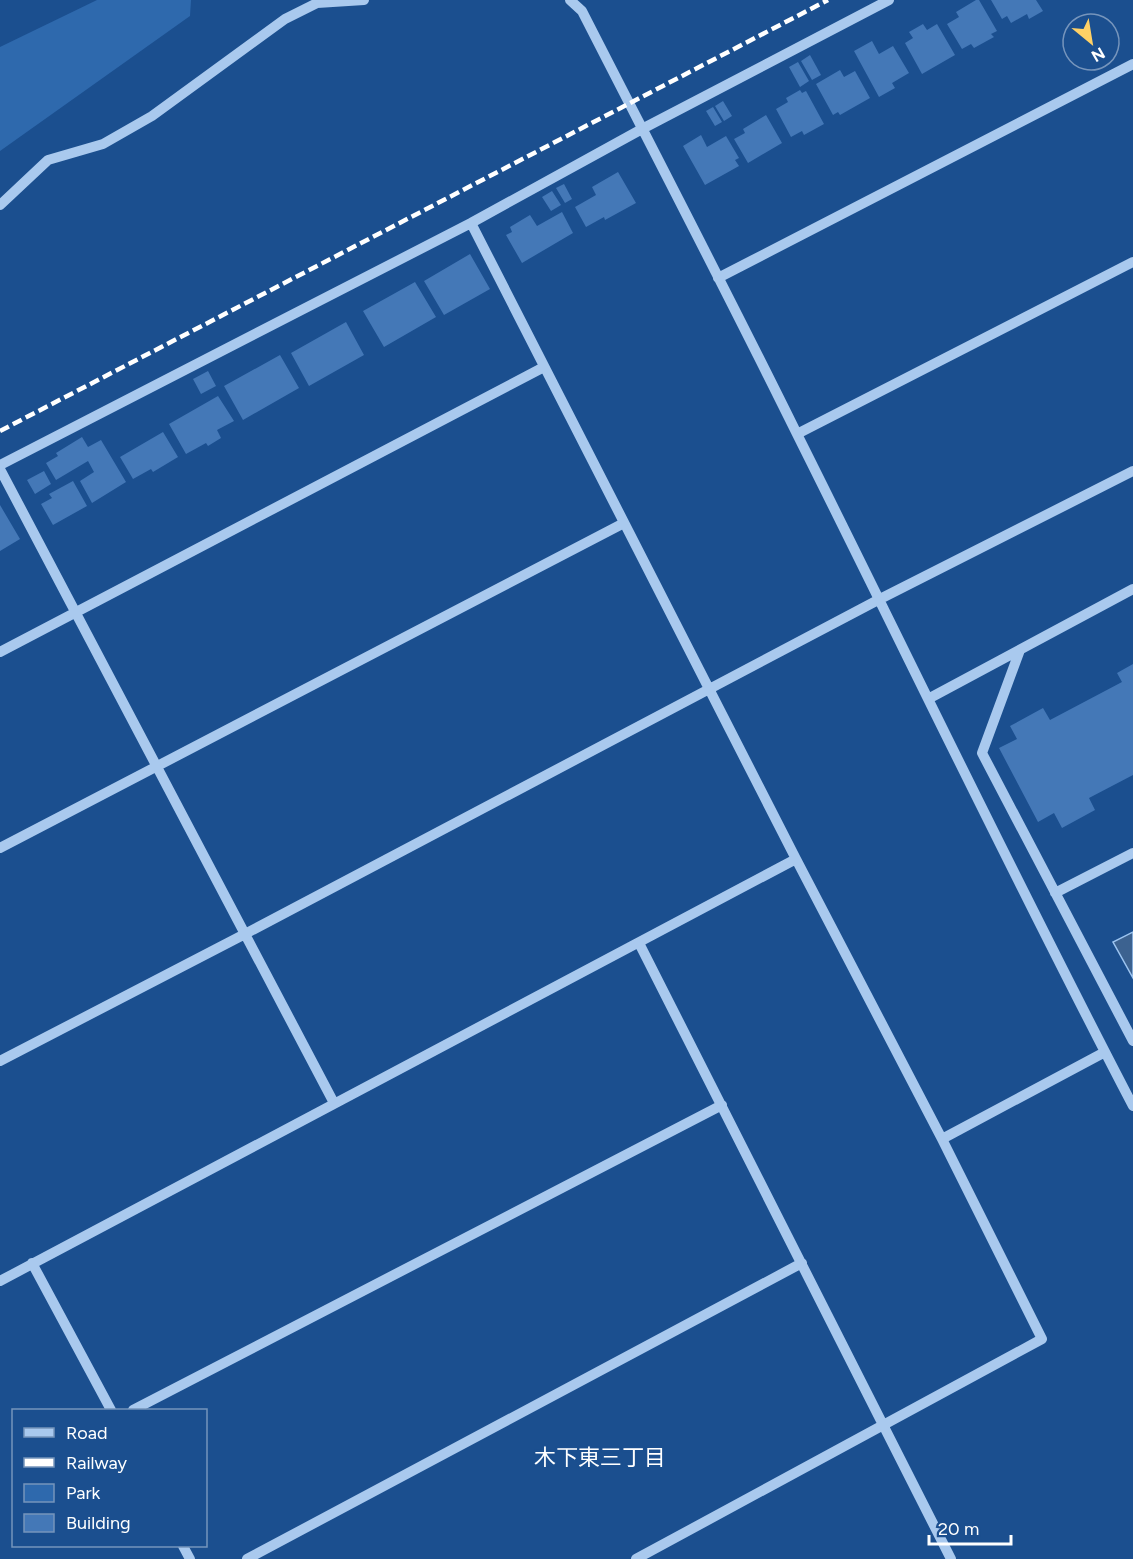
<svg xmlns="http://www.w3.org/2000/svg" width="1133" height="1559" viewBox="0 0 1133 1559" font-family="Figtree,'Noto Sans JP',sans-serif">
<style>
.green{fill:#2e69ad}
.water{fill:#3c6290;stroke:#9cc4f0;stroke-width:1.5}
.building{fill:#4478b7}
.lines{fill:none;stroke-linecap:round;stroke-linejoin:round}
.minor{stroke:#a9c9ee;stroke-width:10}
.rail{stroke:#fff;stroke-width:4.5;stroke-dasharray:10 4.5;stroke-linecap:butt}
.labels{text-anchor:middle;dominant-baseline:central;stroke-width:4.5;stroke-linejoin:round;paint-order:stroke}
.neighbourhood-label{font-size:22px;fill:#fff;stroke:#1b4f8f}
</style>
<rect width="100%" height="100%" fill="#1b4f8f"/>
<!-- green -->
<path class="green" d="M97 0H191L190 16 0 151V47Z"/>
<!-- water -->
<path class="water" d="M1133 932V978L1113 942Z"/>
<!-- building -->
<path class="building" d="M976 0H979L997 31 991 34 994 37 974 48 971 44 962 49 947 24 959 17 956 12Z
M991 0H1036L1043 11 1029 19 1027 14 1011 23 1007 16 1002 19Z
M923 24 927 30 937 24 955 55 922 74 905 43 913 38 909 32Z
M872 41 879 54 893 46 909 73 892 83 895 88 879 97 854 51Z
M810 55 821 75 812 80 801 61Z
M798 62 809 81 800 87 789 67Z
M840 70 844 77 855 71 870 98 840 115 838 112 833 115 816 84Z
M800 90 802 93 806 91 824 124 804 135 802 131 791 137 776 109 788 102 786 98Z
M723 101 732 116 724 121 715 106Z
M713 107 722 122 715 126 706 111Z
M766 115 782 143 748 163 734 139 745 133 743 129Z
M701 135 707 147 726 136 739 158 735 160 739 166 705 185 683 146Z
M618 172 636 203 605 220 604 217 586 227 575 207 596 195 592 187Z
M564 184 572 199 565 203 556 188Z
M552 191 561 205 551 211 542 197Z
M562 212 573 233 522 263 506 235 512 232 510 227 530 215 537 226Z
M470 254 490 289 444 315 424 281Z
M415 282 436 317 384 347 363 311Z
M346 322 364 355 309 386 291 353Z
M280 355 299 388 243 420 224 386Z
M208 371 216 386 201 394 193 379Z
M218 396 234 421 217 430 221 438 208 446 206 443 186 454 169 424Z
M163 432 178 457 153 472 151 469 133 479 120 457Z
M82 437 88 447 101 440 126 482 92 503 80 481 94 472 88 461 56 480 46 463 58 456 56 453Z
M44 471 51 484 35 494 27 480Z
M73 481 87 506 53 525 41 504 52 498 49 494Z
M0 505 20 539 0 551Z
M1133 664V775L1089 798 1095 810 1062 828 1054 813 1038 822 999 748 1017 739 1010 726 1043 708 1050 720 1122 682 1117 673Z"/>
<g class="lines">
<!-- minor -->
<path class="minor" d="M570 0 582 11C654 152 727 292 797 434 909 658 1017 884 1133 1106
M0 205 48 160 103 144 152 116 285 19 317 3 364 0
M471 223 796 859 942 1139 1042 1339 636 1559
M718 278 1133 64
M797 434 1133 262
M0 465 471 223 642 129 889 0
M0 469 334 1103
M1020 650 982 753 1133 1041
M0 652 544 367
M928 699 1133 589
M0 848 624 523
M1055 893 1133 853
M639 943 951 1559
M0 1061 245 934 878 600 1133 471
M942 1139 1105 1052
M32 1263 111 1410
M0 1281 796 859
M133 1410 722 1105
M183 1546 190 1559
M247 1559 802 1263"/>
<!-- rail -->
<path class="rail" d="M0 431 828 0"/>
</g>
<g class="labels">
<!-- neighbourhood labels -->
<g class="neighbourhood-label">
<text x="600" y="1457">木下東三丁目</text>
</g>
</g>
<!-- legend -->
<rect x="12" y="1409" width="195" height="138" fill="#1b4f8f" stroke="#7695bc" stroke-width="1.5"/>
<rect x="24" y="1428" width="30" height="9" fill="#a9c9ee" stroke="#7695bc" stroke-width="1.5"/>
<text x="66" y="1439" font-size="18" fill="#ffffff">Road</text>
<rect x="24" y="1458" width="30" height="9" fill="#ffffff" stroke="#7695bc" stroke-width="1.5"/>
<text x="66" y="1469" font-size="18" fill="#ffffff">Railway</text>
<rect x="24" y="1484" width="30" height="18" fill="#2e69ad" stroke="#7695bc" stroke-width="1.5"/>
<text x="66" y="1499" font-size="18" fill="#ffffff">Park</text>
<rect x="24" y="1514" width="30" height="18" fill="#4478b7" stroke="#7695bc" stroke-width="1.5"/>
<text x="66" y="1529" font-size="18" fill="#ffffff">Building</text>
<!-- north arrow -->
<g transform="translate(1091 42) rotate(150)"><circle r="28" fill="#1b4f8f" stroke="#7695bc" stroke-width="1.5"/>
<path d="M0-4.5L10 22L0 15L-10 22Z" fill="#ffd166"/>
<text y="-9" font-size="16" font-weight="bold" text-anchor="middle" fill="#ffffff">N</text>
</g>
<!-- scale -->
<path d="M929 1535v9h82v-9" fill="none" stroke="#ffffff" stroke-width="3"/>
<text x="938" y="1535" font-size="18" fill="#ffffff" stroke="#1b4f8f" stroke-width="4.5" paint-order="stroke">20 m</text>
</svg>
